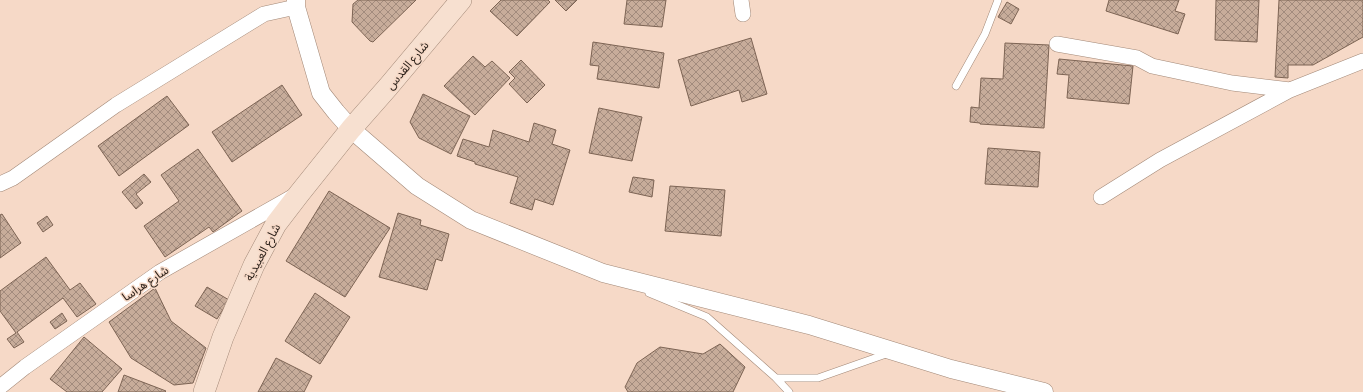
<svg xmlns="http://www.w3.org/2000/svg" width="1363" height="392" viewBox="0 0 1363 392" font-family="'Titillium Web','Noto Sans Arabic',sans-serif">
<style>
.building{fill:url(#building-cross-hatch);stroke:#7d6454}
.lines{fill:none;stroke-linecap:round;stroke-linejoin:round}
.service-casing{stroke:#a28877;stroke-width:8}
.minor-casing{stroke:#a28877;stroke-width:16}
.tertiary-casing{stroke:#a28877;stroke-width:19}
.secondary-casing{stroke:#a28877;stroke-width:22}
.service{stroke:#fff;stroke-width:7}
.minor{stroke:#fff;stroke-width:15}
.tertiary{stroke:#fff;stroke-width:18}
.secondary{stroke:#f7e0d0;stroke-width:21}
.labels{text-anchor:middle;dominant-baseline:central;stroke-width:3;stroke-linejoin:round;paint-order:stroke}
.street-label{font-size:12px;fill:#281e17;stroke:#f6d9c7}
</style>
<defs>
<pattern id="building-cross-hatch" width="8" height="8" patternUnits="userSpaceOnUse"><rect width="8" height="8" fill="#c7ac9a"/><path d="M0 0l8 8M0 8l8-8" fill="none" stroke="#a28b7d"/></pattern>
</defs>
<rect width="100%" height="100%" fill="#f6d9c7"/>
<!-- building -->
<path class="building" d="M358 0H416L373 42 370 41 352 22 353 4Z
M501 0H548L550 2 517 36 490 11Z
M555 0H577L566 11Z
M627 0H666L662 27 624 24Z
M1109 0H1179L1175 11 1185 14 1178 34 1106 11Z
M1216 0H1259L1257 42 1215 40Z
M1279 0H1363V37L1313 65H1288V78L1275 77Z
M1007 2 1019 9 1011 24 998 17Z
M751 38 767 94 742 102 739 90 691 106 678 60Z
M593 42 664 53 659 88 597 79 599 66 590 65Z
M1005 43 1049 45 1044 128 980 124V123L970 122 971 107 979 108 981 78 1003 79Z
M473 56 485 67 492 61 510 78 475 115 444 86Z
M1059 59 1133 66 1129 104 1067 98 1069 75 1057 74Z
M521 60 545 85 527 103 509 84 515 78 509 72Z
M282 85 302 115 232 162 212 132Z
M423 94 470 116 451 154 419 138 410 122Z
M167 96 189 125 119 176 98 146Z
M599 108 642 117 632 161 589 153Z
M534 123 556 130 552 144 570 150 553 205 535 199 532 210 510 203 518 177 475 164V162L457 156 463 139 489 147 493 130 529 142Z
M988 148 1040 152 1038 187 985 184Z
M198 149 242 211 213 232 209 227 165 257 144 226 179 201 161 175Z
M144 174 151 182 136 194 143 203 136 209 122 192Z
M633 177 654 180 652 197 629 192Z
M670 186 725 190 721 236 665 231Z
M329 191 390 228 345 297 286 261Z
M398 213 421 220 420 225 449 234 442 261 436 259 427 290 379 277Z
M2 214 21 243 0 258V215Z
M47 216 53 225 43 232 37 223Z
M46 257 70 290 80 283 96 304 77 317 63 298 17 332 24 342 14 348 7 339 16 333 0 311V291Z
M207 287 229 300 217 319 195 306Z
M155 288 171 321 206 348 193 383 174 385 131 358 109 322Z
M315 293 350 317 320 364 285 341Z
M62 313 67 321 55 329 50 322Z
M84 337 122 369 102 392H67L50 379Z
M720 344 745 367 733 392H628L625 387 637 363 660 347 703 354Z
M276 358 312 376 304 392H258Z
M124 375 166 391 165 392H118Z"/>
<g class="lines">
<defs>
<path id="service" d="M956 86 985 34 998 0
M649 293 707 317 776 378H818L889 353
M776 378 789 392"/>
<path id="minor" d="M741 0 743 14
M1057 44 1137 58 1152 66 1232 83 1290 90 1363 61
M0 184 13 178 116 105 264 14 296 7
M1101 197 1160 160 1290 90
M0 387 25 367 160 272 294 196"/>
<path id="tertiary" d="M296 0V7L321 93 336 112 351 129 417 186 471 220 603 273 809 325 951 369 1044 392"/>
<path id="secondary" d="M204 392 223 337 254 265 276 224 299 194 351 129 388 87 461 0"/>
</defs>
<!-- service casing -->
<use href="#service" class="service-casing"/>
<!-- minor casing -->
<use href="#minor" class="minor-casing"/>
<!-- tertiary casing -->
<use href="#tertiary" class="tertiary-casing"/>
<!-- secondary casing -->
<use href="#secondary" class="secondary-casing"/>
<!-- service -->
<use href="#service" class="service"/>
<!-- minor -->
<use href="#minor" class="minor"/>
<!-- tertiary -->
<use href="#tertiary" class="tertiary"/>
<!-- secondary -->
<use href="#secondary" class="secondary"/>
</g>
<g class="labels">
<!-- street labels -->
<g class="street-label">
<text transform="translate(407 65) rotate(-50)">شارع القدس</text>
<text transform="translate(262 252) rotate(-62)">شارع العبيدية</text>
<text transform="translate(145 283) rotate(-34)">شارع هراسا</text>
</g>
</g>
</svg>
